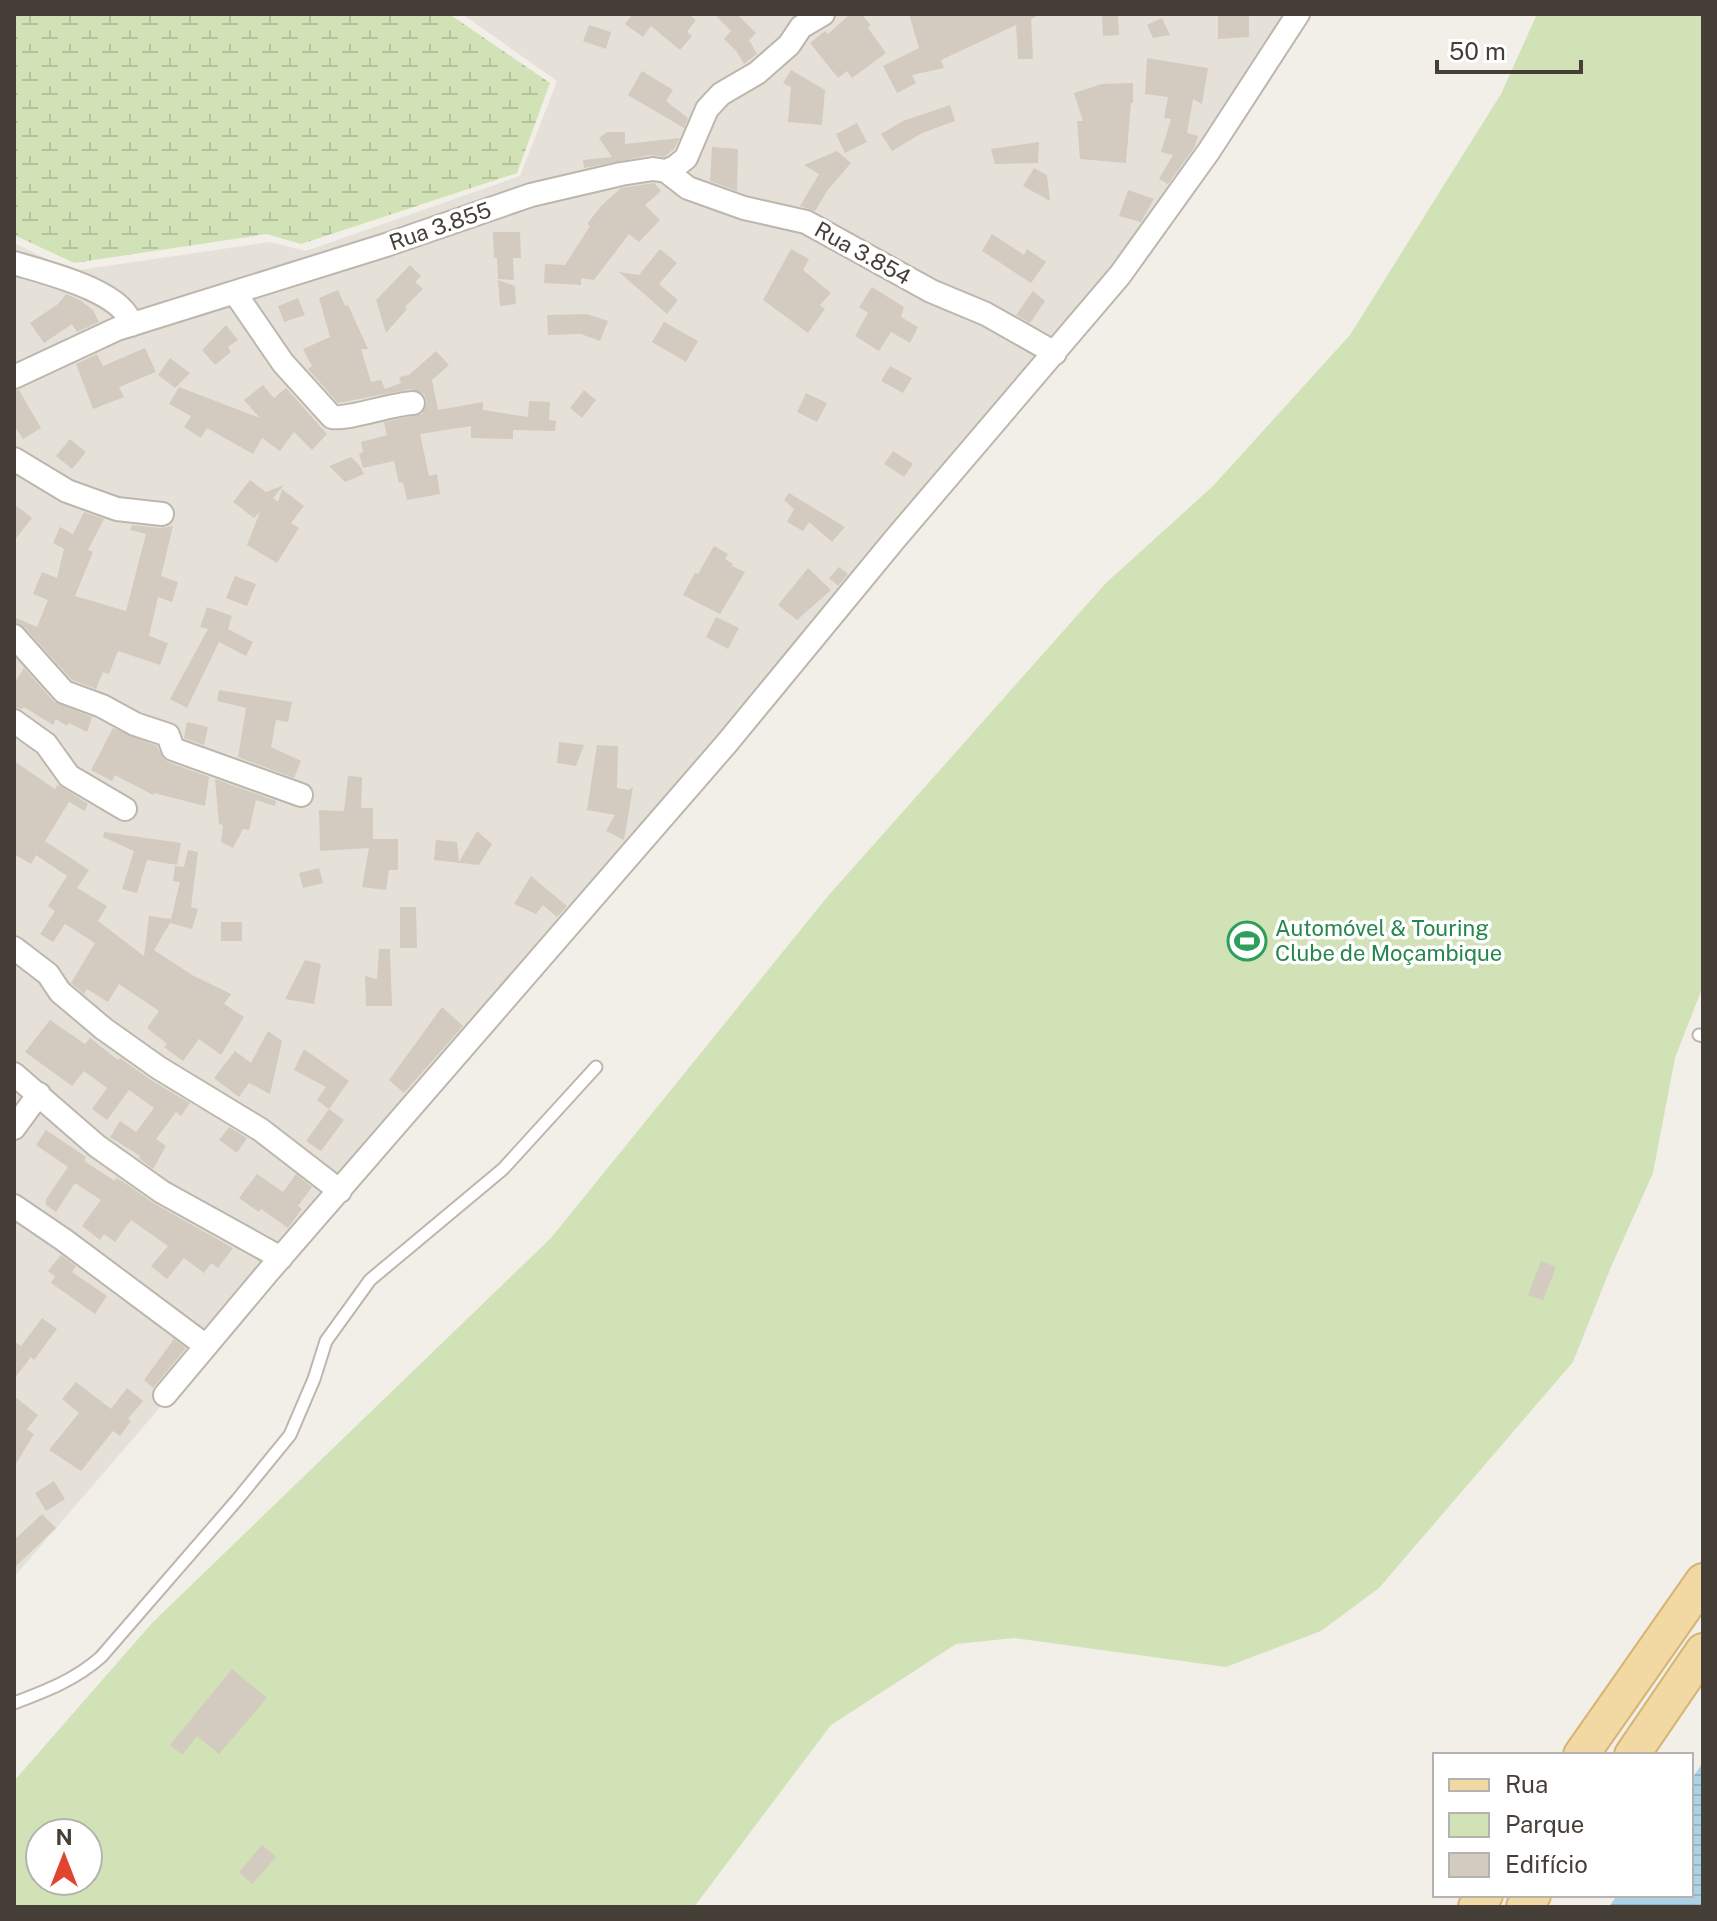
<svg xmlns="http://www.w3.org/2000/svg" width="1717" height="1921" viewBox="0 0 1717 1921" font-family="'Public Sans',sans-serif">
<style>
.residential{fill:#e6e1d8}
.wetland{fill:url(#wetland-marsh)}
.park{fill:#d0e2b6;fill-rule:evenodd}
.water{fill:url(#water-rules)}
.building{fill:#d3cac0}
.lines{fill:none;stroke-linecap:round;stroke-linejoin:round}
.lane-casing{stroke:#bdb6ac;stroke-width:15}
.street-casing{stroke:#bdb6ac;stroke-width:26}
.primary-casing{stroke:#d6b474;stroke-width:38}
.lane{stroke:#fff;stroke-width:11}
.street{stroke:#fff;stroke-width:22}
.primary{stroke:#f2d8a2;stroke-width:34}
.labels{text-anchor:middle;dominant-baseline:central;stroke-width:7;stroke-linejoin:round;paint-order:stroke}
.street-label{font-size:22px;fill:#453f38;stroke:#fff}
.leisure-label{font-size:22px;fill:#27864d;stroke:#fff;text-anchor:start}
</style>
<defs>
<pattern id="wetland-marsh" width="20" height="14" patternUnits="userSpaceOnUse" patternTransform="scale(2)"><rect width="20" height="14" fill="#d0e2b6"/><path d="M1 5h8M5 5V1M11 12h8M15 12V8" fill="none" stroke="#b4c39d"/></pattern>
<pattern id="water-rules" width="6" height="5" patternUnits="userSpaceOnUse" patternTransform="scale(2)"><rect width="6" height="5" fill="#acd2e8"/><path d="M0 2.5h6" fill="none" stroke="#95b5c8"/></pattern>
</defs>
<rect width="100%" height="100%" fill="#f2efe9"/>
<!-- residential -->
<path class="residential" d="M462 14H1304L965 472 14 1577V243L72 271 270 242 306 251 520 176 557 81Z"/>
<!-- wetland -->
<path class="wetland" d="M14 14H449L550 83 517 173 301 244 267 234 74 263 14 235Z"/>
<!-- park -->
<path class="park" d="M1537 14H1703V986L1675 1058 1653 1173 1611 1267 1573 1362 1379 1588 1321 1631 1226 1667 1014 1638 956 1644 831 1725 694 1907H14V1781L152 1623 551 1238 828 896 1106 583 1213 486 1350 335 1501 94ZM40 1833H88V1881H40Z"/>
<!-- water -->
<path class="water" d="M1703 1762V1907H1609L1617 1895H1691V1780Z"/>
<!-- building -->
<path class="building" d="M633 14H688L696 20 687 32 692 36 680 50 651 26 643 37 625 24Z
M714 14H737L756 33 749 40 757 54 744 64 737 52 724 39 731 31Z
M850 14H861L871 25 868 28 886 53 852 78 847 71 838 78 810 43 825 31 828 34Z
M909 14H1041L1031 19 1033 59H1018L1016 25 941 60 944 68 912 75 916 83 897 93 883 66 919 48Z
M1218 14H1249V37L1218 39Z
M1118 15 1119 35 1103 36 1102 16Z
M1162 18 1170 35 1153 38 1147 25Z
M589 25 611 32 606 49 583 41Z
M1147 58 1208 68 1202 104 1193 99 1187 133 1198 136 1194 148 1168 184 1159 179 1173 155 1161 152 1171 119 1164 118 1168 97 1145 94Z
M791 70 825 90 822 125 788 122 791 87 783 83Z
M642 71 673 90 666 101 688 118 684 128 628 95Z
M1133 83V103H1131L1126 163 1080 159 1077 121H1083L1074 93 1101 84Z
M950 105 955 121 922 133 892 151 881 134 903 121Z
M857 123 867 142 845 153 836 134Z
M607 132H625V144L680 138 674 149 664 157 651 155 584 168 583 160 612 157 599 138Z
M1039 142 1038 163 995 164 991 149Z
M712 147 738 149 737 191 710 181Z
M837 151 851 163 827 191 815 211 800 206 819 174 804 165Z
M1034 168 1047 175 1050 201 1023 186Z
M654 183 661 191 645 205 660 220 639 242 629 234 594 280 581 278V285L544 283 545 264 565 265 590 226 587 224 601 206 621 188Z
M1128 190 1154 199 1141 222 1119 216Z
M493 232H520L521 258H513L514 280 498 279 497 258H494Z
M992 234 1024 255 1027 249 1046 262 1031 283 982 251Z
M660 249 677 263 659 284 678 300 667 314 619 272 639 275Z
M791 249 809 259 803 270 831 293 820 305 825 309 808 333 763 300Z
M410 265 421 276 415 282 423 289 405 307 407 309 386 333 376 300Z
M498 280 515 286 516 304 500 306Z
M872 287 904 307 901 317 918 327 910 343 891 332 879 351 855 336 868 313 859 307Z
M338 290 345 306 348 305 368 349H361L371 382 381 380 385 389 401 383 399 377 409 375 436 351 449 365 432 380 438 410 483 402V410L528 417 529 401 550 402 549 420 556 421 555 431 513 430V439L471 438V426L420 434 429 476 437 474 440 494 407 500 403 482 399 483 394 461 363 468 359 454 363 452 361 442 387 435 384 422 422 414 427 402 424 394 411 389 338 403 308 369 312 366 303 349 330 337 319 298Z
M1033 291 1045 301 1030 323 1016 315Z
M66 294 80 300 93 310 99 322 77 332 72 324 44 343 30 323 58 304Z
M298 298 305 315 284 322 278 306Z
M587 314 608 321 600 341 581 334 548 335 547 315Z
M664 322 698 341 686 362 652 342Z
M226 325 238 340 228 347 231 352 215 365 202 350Z
M145 348 156 372 119 387 124 397 93 409 76 364 97 354 103 366Z
M170 358 190 373 175 388 158 375Z
M890 366 912 378 903 393 881 381Z
M263 385 274 398 286 388 327 434 312 450 294 432 280 451 262 438 253 454 207 428 201 438 184 427 191 416 169 404 179 387 260 418 244 400Z
M19 390 41 428 23 439 14 425V391Z
M584 390 596 400 582 418 570 408Z
M806 393 827 403 817 422 797 412Z
M70 439 86 452 72 469 56 456Z
M893 451 913 464 904 477 884 464Z
M351 457 360 466 364 474 345 482 329 466Z
M250 480 266 492 284 485 273 498 278 502 282 489 304 506 291 523 299 528 277 563 247 545 260 512 254 518 233 502Z
M789 493 845 527 832 542 809 522 803 531 787 522 794 509 784 500Z
M14 504 32 518 14 541Z
M84 512 104 519 88 550 93 552 75 596 126 611 146 534 130 530 132 525 160 528 173 526 161 576 178 582 172 602 158 597 149 636 168 643 160 665 118 651 109 674 103 672 96 689 72 680 24 627 14 622V617L37 627 48 600 33 594 42 572 57 578 64 549 53 543 60 527 73 534Z
M714 546 728 554 725 559 733 564 732 566 745 572 720 614 683 595 695 573 698 574Z
M839 567 848 574 838 586 829 578Z
M808 568 831 590 797 620 778 605Z
M235 576 256 584 247 606 226 598Z
M207 607 232 616 228 629 253 642 246 656 219 642 187 708 170 699 208 629 200 627Z
M716 617 739 628 728 649 706 637Z
M24 668 54 702 92 717 87 732 69 723 67 726 56 719 53 725 24 707 22 709 14 707V684Z
M219 690 292 702 288 722 276 720 271 747 301 761 294 778 238 757 246 708 217 701Z
M187 722 208 727 204 745 184 738Z
M113 728 157 746 163 758 168 762 209 777 205 806 154 793 153 795 115 775 112 781 91 770Z
M559 742 584 745 576 766 557 763Z
M597 745 618 746 617 788 629 790 633 787 624 840 606 831 615 815 587 810Z
M14 761 55 789 57 785 60 786 88 804 85 811 69 802 45 841 89 870 77 888 107 906 98 921 144 956 149 916 171 919 180 882 173 881 175 866 184 867 188 850 198 852 191 907 198 909 192 929 170 923 154 950 192 975 231 994 224 1004 244 1017 221 1055 199 1039 183 1061 164 1047 167 1044 147 1028 159 1011 119 984 108 1002 87 989 84 994 71 983 95 943 65 924 53 942 40 934 55 911 48 906 67 876 36 855 31 864 14 854Z
M348 776 362 777 361 808H373V839H398V870H389L386 890 362 887 369 848 320 851 319 810 344 811Z
M215 779 276 801 275 806 256 800 249 830 243 829 233 848 221 842 223 825 219 824Z
M477 831 492 844 479 865 434 860 436 840 457 842 459 862Z
M104 832 181 843 177 865 147 860 137 893 122 889 134 851 103 837Z
M319 868 323 883 303 888 299 873Z
M531 876 567 906 557 917 543 905 536 914 514 904Z
M400 907H416L417 948H400Z
M221 922H242V941H221Z
M379 949H390L392 1006H366L365 976 377 979Z
M305 960 321 964 314 1004 285 999Z
M442 1007 463 1026 404 1093 389 1080Z
M50 1020 85 1044 90 1038 118 1060 120 1058 154 1082 190 1103 181 1116 176 1112 156 1139 166 1146 153 1169 139 1158 140 1156 110 1137 120 1121 136 1132 154 1108 129 1090 107 1120 92 1109 107 1088 84 1071 72 1086 25 1052Z
M268 1031 282 1041 270 1094 249 1083 239 1097 214 1078 235 1051 251 1063Z
M304 1049 349 1081 329 1109 317 1100 326 1087 294 1070Z
M329 1109 344 1120 321 1151 306 1141Z
M229 1127 247 1138 237 1153 219 1140Z
M46 1130 86 1157 84 1161 115 1181 116 1178 122 1181 155 1204 233 1248 218 1268 211 1263 204 1273 184 1258 167 1279 151 1266 168 1246 131 1220 115 1242 104 1234 100 1240 82 1226 101 1200 75 1183 56 1212 46 1205V1199L68 1167 36 1145Z
M257 1174 283 1192 296 1174 312 1187 298 1206 302 1209 288 1228 261 1209 259 1212 239 1198Z
M61 1255 76 1266 72 1272 107 1296 95 1314 51 1283 55 1276 48 1271Z
M1541 1261 1556 1267 1543 1300 1528 1295Z
M42 1318 57 1329 34 1360 31 1357 14 1379V1341L21 1346Z
M174 1339 186 1348 153 1388 144 1380Z
M76 1382 111 1409 127 1388 143 1401 128 1419 131 1421 120 1436 113 1431 81 1471 49 1450 79 1413 62 1399Z
M14 1396 38 1415 27 1429 34 1434 14 1467Z
M54 1481 65 1499 46 1511 35 1493Z
M42 1514 56 1528 14 1568V1540Z
M232 1669 267 1698 219 1754 197 1736 182 1755 170 1745Z
M262 1845 276 1857 252 1884 239 1872Z"/>
<g class="lines">
<defs>
<path id="lane" d="M1699 1035 1703 1036
M14 1703C46 1691 75 1680 101 1657L237 1500 290 1435 314 1379 326 1341 370 1280 503 1169 596 1067"/>
<path id="street" d="M666 171 688 188 744 208 806 222 931 291 986 314 1055 353
M14 263C43 272 125 291 131 325
M235 293 283 363 332 417C347 420 391 404 413 403
M14 377 117 329 386 245 531 195 621 174 653 169 666 171 675 167 686 158 707 109 721 94 757 73 789 45 801 27 823 14
M14 459 67 491 117 509 162 514
M14 636 64 692 102 706 135 724 168 735 173 749 301 795
M14 721 46 744 69 776 125 809
M14 948 48 974 60 992 104 1029 159 1068 261 1130 340 1191
M14 1074 97 1146 162 1192 281 1258
M14 1128 39 1094
M14 1206 64 1240 206 1346
M165 1395 269 1271 727 743 895 539 1120 275 1209 151 1298 14"/>
<path id="primary" d="M1581 1755 1703 1581
M1632 1755 1703 1651
M1476 1907 1485 1895
M1524 1907 1533 1895"/>
</defs>
<!-- lane casing -->
<use href="#lane" class="lane-casing"/>
<!-- street casing -->
<use href="#street" class="street-casing"/>
<!-- primary casing -->
<use href="#primary" class="primary-casing"/>
<!-- lane -->
<use href="#lane" class="lane"/>
<!-- street -->
<use href="#street" class="street"/>
<!-- primary -->
<use href="#primary" class="primary"/>
</g>
<!-- icons -->
<defs>
<symbol id="stadium-ring" viewBox="-11 -11 22 22"><circle r="9.5" fill="#fff" stroke="#2e9e5b" stroke-width="1.5"/><path d="M0-5a6.5 5 0 1 0 0 10a6.5 5 0 1 0 0-10ZM-3.5-1.8h7v3.6h-7Z" fill="#2e9e5b"/></symbol>
</defs>
<g fill-rule="evenodd">
<use href="#stadium-ring" x="1225" y="919" width="44" height="44"/>
</g>
<g class="labels">
<!-- street labels -->
<g class="street-label">
<text transform="translate(440 226) rotate(-19)">Rua 3.855</text>
<text transform="translate(863 253) rotate(29)">Rua 3.854</text>
</g>
<!-- leisure labels -->
<g class="leisure-label">
<text x="1275" y="928">Automóvel &amp; Touring<tspan x="1275" dy="25">Clube de Moçambique</tspan></text>
</g>
</g>
<!-- border -->
<rect width="1717" height="1921" fill="none" stroke="#453f38" stroke-width="32"/>
<!-- legend -->
<rect x="1433" y="1753" width="260" height="144" fill="#ffffff" stroke="#b5b2af" stroke-width="2"/>
<rect x="1449" y="1779" width="40" height="12" fill="#f2d8a2" stroke="#b5b2af" stroke-width="2"/>
<text x="1505" y="1793" font-size="24" fill="#453f38">Rua</text>
<rect x="1449" y="1813" width="40" height="24" fill="#d0e2b6" stroke="#b5b2af" stroke-width="2"/>
<text x="1505" y="1833" font-size="24" fill="#453f38">Parque</text>
<rect x="1449" y="1853" width="40" height="24" fill="#d3cac0" stroke="#b5b2af" stroke-width="2"/>
<text x="1505" y="1873" font-size="24" fill="#453f38">Edifício</text>
<!-- north arrow -->
<g transform="translate(64 1857)"><circle r="38" fill="#ffffff" stroke="#b5b2af" stroke-width="2"/>
<path d="M0-6L14 30L0 20L-14 30Z" fill="#e14532"/>
<text y="-12" font-size="22" font-weight="bold" text-anchor="middle" fill="#453f38">N</text>
</g>
<!-- scale -->
<path d="M1437 60v12h144v-12" fill="none" stroke="#453f38" stroke-width="4"/>
<text x="1449" y="60" font-size="24" fill="#453f38" stroke="#ffffff" stroke-width="6" paint-order="stroke">50 m</text>
</svg>
